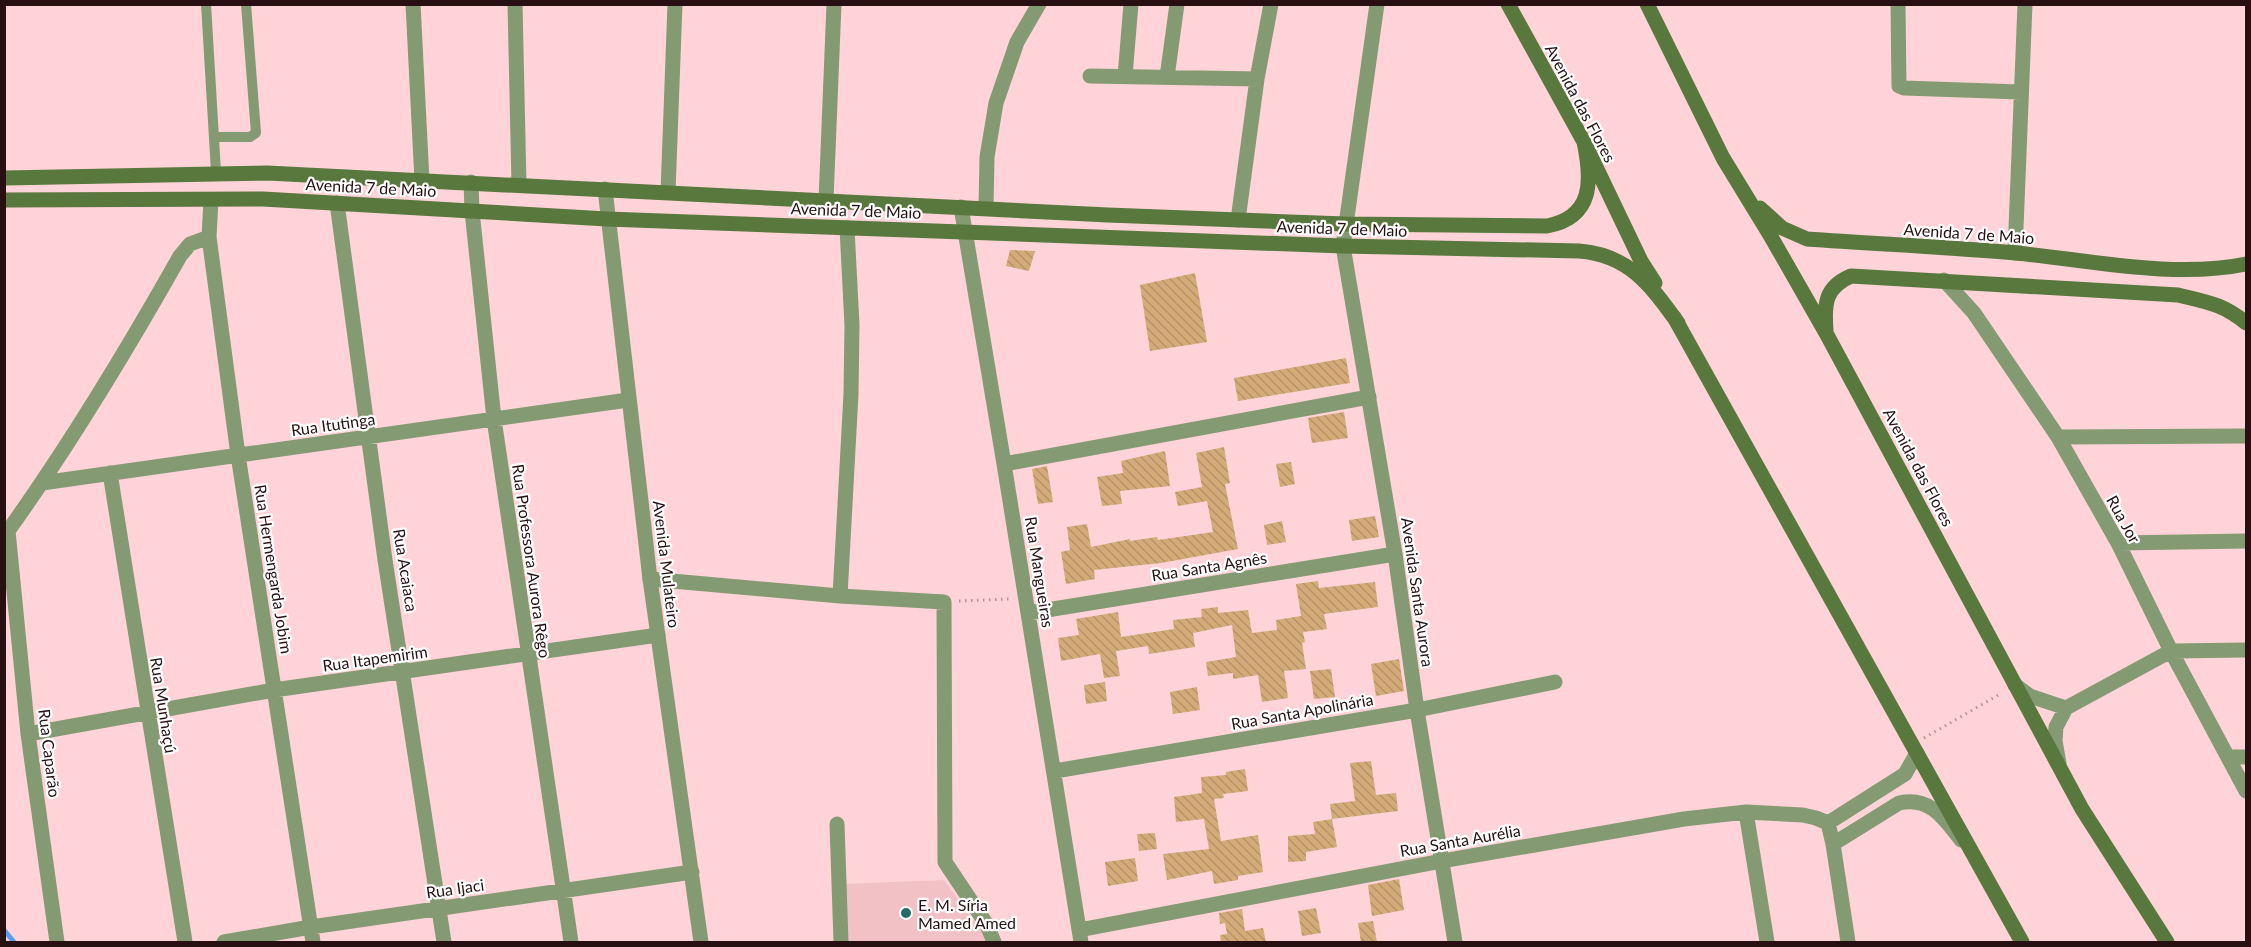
<svg xmlns="http://www.w3.org/2000/svg" width="2251" height="947" viewBox="0 0 2251 947" font-family="Lato,sans-serif">
<style>
.built{fill:#f2c1c6}
.lines{fill:none;stroke-linecap:round;stroke-linejoin:round}
.stream{stroke:#569fee;stroke-width:5}
.building{fill:url(#building-back-hatch)}
.path{stroke:#b79295;stroke-width:3;stroke-dasharray:1.5 4.5;stroke-linecap:butt}
.service{stroke:#849a73;stroke-width:10}
.minor{stroke:#849a73;stroke-width:15}
.tertiary{stroke:#849a73;stroke-width:15}
.secondary{stroke:#58783d;stroke-width:15}
.poi-dot{fill:#216c6a;stroke:#fff;stroke-width:2}
.labels{text-anchor:middle;dominant-baseline:central;stroke-width:4.5;stroke-linejoin:round;paint-order:stroke}
.street-label{font-size:16px;fill:#270f12;stroke:#fff}
.poi-label{font-size:16px;fill:#270f12;stroke:#fff;text-anchor:start}
</style>
<defs>
<pattern id="building-back-hatch" width="6" height="6" patternUnits="userSpaceOnUse" patternTransform="scale(1.5)"><rect width="6" height="6" fill="#d4ab78"/><path d="M-1 5l2 2M0 0l6 6M5-1l2 2" fill="none" stroke="#b69267"/></pattern>
</defs>
<rect width="100%" height="100%" fill="#ffd3d7"/>
<!-- built -->
<path class="built" d="M944 880 989 942H846L843 884Z"/>
<g class="lines">
<!-- stream -->
<path class="stream" d="M4 930 14 942"/>
</g>
<!-- building -->
<path class="building" d="M1010 250 1035 251 1029 271 1006 266Z
M1195 273 1207 342 1150 351 1140 285Z
M1346 358 1350 383 1238 401 1234 378Z
M1344 412 1348 438 1312 443 1308 418Z
M1224 447 1230 483 1225 484 1238 549 1161 563 1094 570 1095 579 1066 584 1061 552 1070 550 1067 527 1087 524 1091 547 1130 539V541L1157 537 1158 540 1213 532 1207 501 1178 506 1175 492 1202 487 1196 453Z
M1165 451 1170 486 1120 491 1122 504 1102 506 1097 477 1123 473 1121 461Z
M1291 462 1295 484 1280 487 1276 464Z
M1047 466 1053 502 1038 504 1032 469Z
M1375 516 1379 537 1352 541 1349 520Z
M1282 521 1286 542 1267 545 1264 525Z
M1318 581 1319 588 1375 582 1378 607 1324 614 1327 629 1303 632 1305 642 1302 643 1306 669 1284 671 1288 698 1262 702 1258 675 1233 679V673L1208 676 1206 662 1236 657 1232 625 1193 633 1195 647 1149 654 1148 646 1116 651 1120 676 1104 678 1100 654 1061 661 1058 638 1079 635 1076 619 1118 612 1121 637 1174 629 1173 620 1202 617 1201 609 1218 607V613L1248 610 1252 633 1277 630 1276 620 1301 616 1296 584Z
M1399 659 1404 691 1376 696 1371 664Z
M1331 669 1335 697 1314 699 1310 671Z
M1105 682 1107 701 1086 704 1084 685Z
M1197 687 1200 710 1173 714 1170 692Z
M1371 761 1376 795 1396 793 1398 811 1332 819 1330 804 1355 801 1350 763Z
M1245 769 1248 791 1223 794 1224 798 1214 799 1221 841 1258 835 1263 872 1238 876V880L1214 884 1212 871 1167 880 1163 854 1209 849 1204 819 1176 822 1174 797 1202 793 1201 777 1226 775V772Z
M1332 819 1337 847 1306 852V861L1288 862V836L1315 834 1313 822Z
M1155 833 1157 849 1139 851 1137 834Z
M1135 858 1138 881 1108 886 1105 862Z
M1399 879 1404 910 1372 916 1368 885Z
M1316 908 1321 933 1302 936 1298 911Z
M1242 909 1245 931 1263 928 1266 942H1221L1220 935 1227 934 1225 923 1220 924 1219 913Z
M1373 921 1377 942H1361L1358 923Z"/>
<g class="lines">
<!-- path -->
<path class="path" d="M959 601 1009 599
M1924 738 2002 693"/>
<!-- service -->
<path class="service" d="M206 4 216 172
M214 137H250L256 133 246 4"/>
<!-- minor -->
<path class="minor" d="M413 4 422 181
M515 4 519 185
M1898 4 1899 86 1904 88 2021 92
M1090 76 1257 79
M1125 76 1131 4
M1167 77 1177 4
M471 182 472 211 494 419 571 942
M668 192 675 4
M211 200 209 237 238 455 313 942
M826 200 834 4
M337 203 385 560 444 942
M961 207 1004 464 1081 942
M986 208 987 157 996 103 1017 42 1039 4
M1238 220 1257 79 1271 4
M1343 246 1377 4
M2015 253 2025 4
M1944 280 1974 313 2058 437 2118 543 2171 651 2246 791
M2058 437 2246 436
M1004 464 1369 397
M110 473 185 942
M42 483 628 400
M8 531 28 734 57 942
M4 534 8 531C71 443 127 350 180 256L190 244 209 237
M2118 543 2246 541
M650 579 840 596 944 602 945 862 987 925 994 942
M840 596 851 394 852 325 847 228
M1028 613 1395 554
M2015 685 2030 696 2066 708
M28 734 274 690 658 635
M2228 757H2246
M2059 763 2055 741 2056 727 2066 708 2171 651 2246 650
M1055 771 1417 710 1555 682
M1746 812 1767 942
M1828 823 1905 774 1917 753
M837 824 841 942
M1833 844 1899 803C1930 796 1944 818 1961 840
M1079 930 1442 861 1684 819 1746 812 1803 815 1816 818 1828 823 1833 844 1848 942
M224 942 311 927 692 872"/>
<!-- tertiary -->
<path class="tertiary" d="M605 189 650 579 701 942
M1343 246 1395 554 1417 710 1455 942"/>
<!-- secondary -->
<path class="secondary" d="M1508 4 1584 142 1641 261 1655 283
M1647 4 1723 158 1770 235 1826 333 2082 809 2167 942
M4 178 267 173 1108 215 1345 224 1547 226C1594 217 1592 180 1584 142
M4 200 263 199 607 219 1343 246 1579 251C1630 255 1651 286 1678 323
M1760 208 1782 228 1807 239C1877 244 1946 247 2016 253 2090 260 2174 279 2246 264
M1674 317 2022 942
M1826 330C1824 304 1825 287 1851 276L2178 295C2207 302 2223 304 2246 323"/>
</g>
<!-- markers -->
<circle class="poi-dot" cx="906" cy="913" r="6"/>
<g class="labels">
<!-- street labels -->
<g class="street-label">
<text transform="translate(1581 103) rotate(62)">Avenida das Flores</text>
<text transform="translate(371 187) rotate(3)">Avenida 7 de Maio</text>
<text transform="translate(856 210) rotate(2)">Avenida 7 de Maio</text>
<text transform="translate(1342 228) rotate(2)">Avenida 7 de Maio</text>
<text transform="translate(1969 233) rotate(4)">Avenida 7 de Maio</text>
<text transform="translate(333 424) rotate(-8)">Rua Itutinga</text>
<text transform="translate(1919 467) rotate(62)">Avenida das Flores</text>
<text transform="translate(2124 519) rotate(61)">Rua Jor</text>
<text transform="translate(532 561) rotate(82)">Rua Professora Aurora Rêgo</text>
<text transform="translate(667 564) rotate(83)">Avenida Mulateiro</text>
<text transform="translate(1209 566) rotate(-9)">Rua Santa Agnês</text>
<text transform="translate(274 569) rotate(81)">Rua Hermengarda Jobim</text>
<text transform="translate(406 570) rotate(81)">Rua Acaiaca</text>
<text transform="translate(1040 572) rotate(81)">Rua Mangueiras</text>
<text transform="translate(1418 592) rotate(82)">Avenida Santa Aurora</text>
<text transform="translate(375 658) rotate(-8)">Rua Itapemirim</text>
<text transform="translate(164 705) rotate(81)">Rua Munhaçú</text>
<text transform="translate(1302 711) rotate(-10)">Rua Santa Apolinária</text>
<text transform="translate(50 753) rotate(83)">Rua Caparão</text>
<text transform="translate(1460 840) rotate(-10)">Rua Santa Aurélia</text>
<text transform="translate(455 888) rotate(-8)">Rua Ijaci</text>
</g>
<!-- poi labels -->
<g class="poi-label">
<text x="918" y="904">E. M. Síria<tspan x="918" dy="18">Mamed Amed</tspan></text>
</g>
</g>
<!-- border -->
<rect width="2251" height="947" fill="none" stroke="#270f12" stroke-width="12"/>
</svg>
